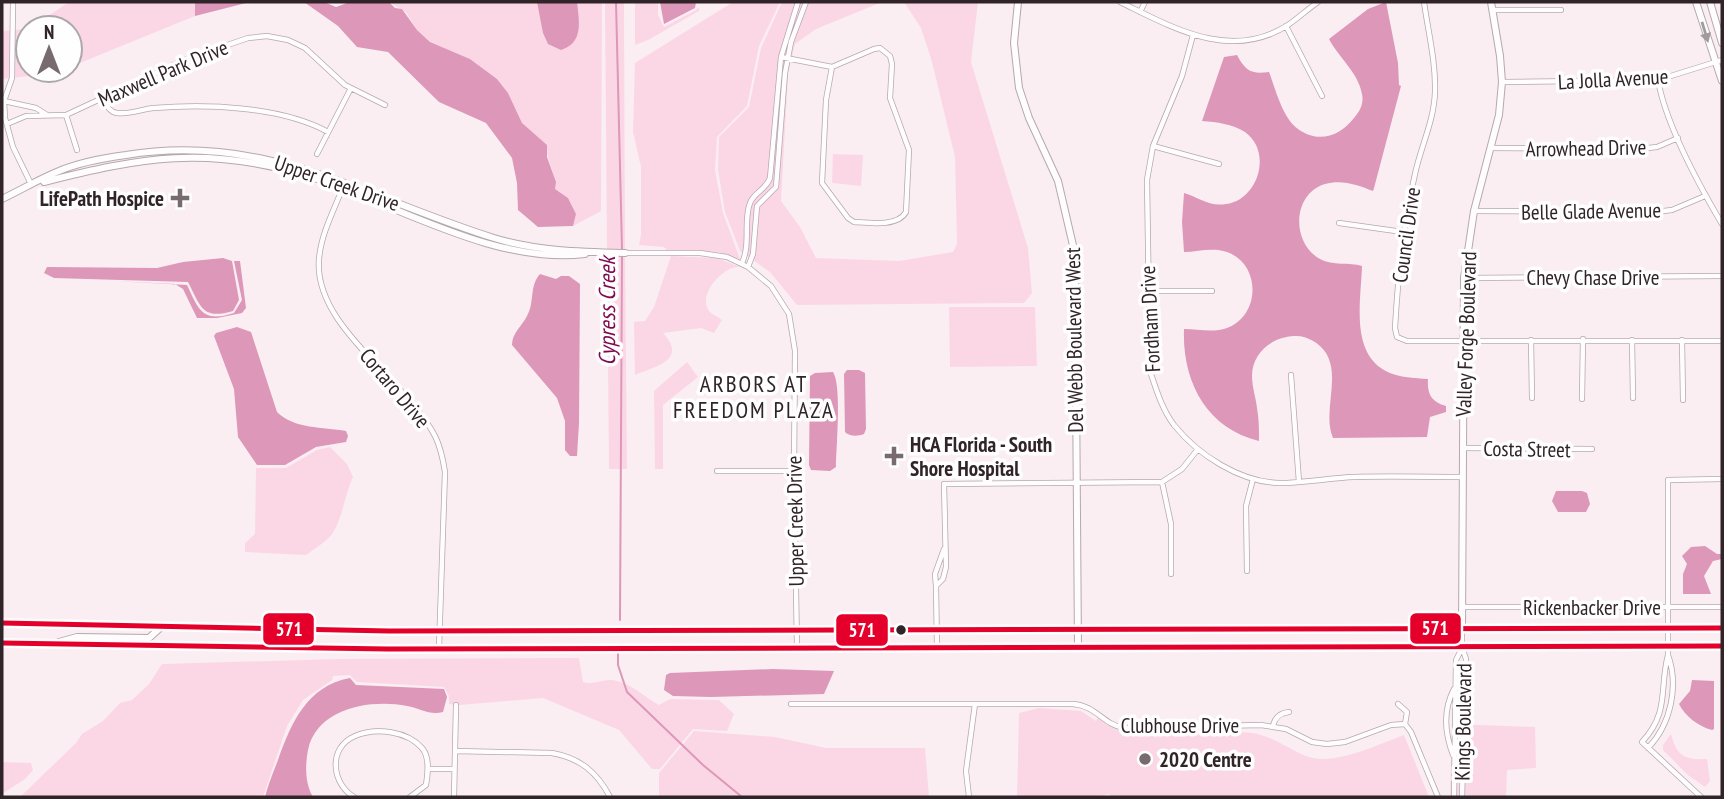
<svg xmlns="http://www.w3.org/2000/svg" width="1724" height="799" viewBox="0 0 1724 799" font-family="'PT Sans Narrow',sans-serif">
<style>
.green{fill:#fbd7e6}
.water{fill:#dd97b8}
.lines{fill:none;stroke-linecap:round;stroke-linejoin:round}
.stream{stroke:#dd97b8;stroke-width:2}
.street-casing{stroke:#b4a9ae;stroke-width:6}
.secondary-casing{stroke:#b4a9ae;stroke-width:8}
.street{stroke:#fefcfd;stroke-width:4.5}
.secondary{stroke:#fefcfd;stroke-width:6}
.bus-1-casing{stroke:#fefefe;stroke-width:10}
.bus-1{stroke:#e4002b;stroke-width:5}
.oneway{fill:#a19b9e}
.poi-dot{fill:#776b70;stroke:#fefefe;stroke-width:2.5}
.bus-dot{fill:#302429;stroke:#fefefe;stroke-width:2.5}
.labels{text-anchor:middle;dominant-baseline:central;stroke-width:7;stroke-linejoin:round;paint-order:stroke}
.street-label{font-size:21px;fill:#302429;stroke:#fefefe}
.poi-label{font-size:21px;font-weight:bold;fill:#302429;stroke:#fefefe;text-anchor:start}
.water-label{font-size:23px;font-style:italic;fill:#7f0950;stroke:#fefefe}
.neighbourhood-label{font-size:23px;letter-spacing:2px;fill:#302429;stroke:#fefefe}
.line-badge{stroke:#fefefe;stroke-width:2.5}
.badge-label{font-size:19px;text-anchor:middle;font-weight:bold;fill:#fff}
</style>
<rect width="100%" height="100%" fill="#faeef3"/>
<!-- green -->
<path class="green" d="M69 2H195V16L70 67V28H30Z
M389 2H602L601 211 573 226 576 214 568 198 555 189C557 175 546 161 547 145L531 133 522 123 508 93 497 79 470 59 430 42 417 30 406 12Z
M605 2H624L625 250H607Z
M635 2H658V15L664 27 696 10 699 7V11L648 40 635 45Z
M733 2H780L759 46 747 106 717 137 715 170 723 213 740 259 718 252 667 250 664 247 639 245 641 235V167L633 132 635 63Z
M782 2H882L816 29 795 44 788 74 781 201 800 227 816 258 899 261 953 252 957 244 955 157 932 62 921 28 904 2H978L971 62 1028 248 1032 293 1024 303 797 305 770 272 740 251 725 212 718 170 719 137 749 107 761 48Z
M28 29V70H64L57 73 2 79V31Z
M833 154 863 155 861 186 832 183Z
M607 256H625L627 469H609Z
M671 256 717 258 740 267C724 265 697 294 709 311 712 315 718 316 722 320L714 333 701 328 663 333C688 360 656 366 635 375L634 322 645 321 654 307Z
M949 307H1035L1037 366 950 367Z
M687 362 698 377 663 405V469H655L654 391Z
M330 447 347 464 353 477C345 494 342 520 332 534 326 542 314 549 306 555L245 552V543L255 534 256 468H286L317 450Z
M579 658 583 682C593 685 600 680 610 680 629 681 643 696 659 705L670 699 719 700 734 714 727 731 693 729 660 769H652L619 730 543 698 460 705 449 704V696L444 687 357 682 350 675 333 676 332 680 303 700 287 726 263 797H20L76 743 82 734 103 721 120 703 132 700 149 684 162 664 338 659Z
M1039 708 1081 711 1096 721 1098 717 1107 725 1117 730C1162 730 1208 728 1252 733 1270 735 1289 749 1306 756 1333 767 1379 744 1404 735L1429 797H1113L1108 794 1099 797H1017L1019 713Z
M1452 724 1535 727 1536 768 1507 770 1506 797H1450Z
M694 731 775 737 826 748H925L929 797H659V773Z
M1671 734C1677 756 1684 760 1707 759L1710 781 1705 787 1688 775 1663 750V745Z
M2 762 31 763 33 770 25 779 2 794Z"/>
<!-- water -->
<path class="water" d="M195 2H250L195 16Z
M304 2H324L336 7 350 2H389L395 8 402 9 417 30 430 42 470 59 497 79 508 93 522 123 547 145V157L556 182 555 189 568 198 576 214 573 226 538 227 518 210 517 183 512 158 486 123 439 102 388 52 357 47 338 26Z
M537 2H577C579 21 584 43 561 50L548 44 543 33Z
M660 2H696L695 8 664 24Z
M1386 2 1398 63 1399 85 1401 86 1374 188 1373 191C1358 185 1342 179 1325 184 1292 194 1291 243 1320 259 1333 266 1349 262 1362 266 1361 303 1348 361 1396 375 1406 378 1417 378 1428 379 1427 394 1431 402 1446 406V412L1430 417 1427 437 1333 438C1322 412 1341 378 1326 353 1320 343 1306 335 1294 336 1272 337 1252 353 1252 376 1252 387 1256 398 1257 408 1259 419 1259 430 1259 441 1206 428 1182 381 1184 329 1198 329 1213 333 1227 328 1261 315 1261 264 1227 252 1212 247 1198 252 1184 252L1182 222 1184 193C1198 197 1209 207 1226 204 1258 200 1273 152 1245 132 1232 124 1217 122 1202 121L1224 57 1237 55C1246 72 1252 74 1269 72 1276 90 1282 117 1298 129 1319 144 1340 136 1354 118 1360 111 1364 104 1362 94 1358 72 1339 58 1329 39L1368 9Z
M223 258 232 261 239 300 233 311C202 320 201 307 188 282L54 278 44 273 47 267 157 268 183 262Z
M234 261H240L246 308 242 313 217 318H197L183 289 175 284 112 281 187 285C199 311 203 323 234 313L242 300Z
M540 274 556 279 561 276H569L580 284 579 423 577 456H570L565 450V421L557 398 512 345C512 333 522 326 527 316 535 302 529 286 540 274Z
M237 327 251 332 277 412C294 429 323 427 346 431L348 436 346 442 316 447 285 465H257L238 437 234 389 214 336 216 333Z
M847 370H859L865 373 866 429 864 434C858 436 850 437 845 432L844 374Z
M833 372C842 386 836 447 836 467L830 471 811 470 809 465 810 376 815 373Z
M1556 491H1582L1587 493 1590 504 1586 512H1558L1552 501Z
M1705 546 1717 554H1722V559L1713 561 1704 576 1711 594H1683V574L1687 564 1682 556 1691 547Z
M773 669 834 671 824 694 711 697 673 696 664 690 666 675 670 673Z
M350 678 356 685 444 689 447 697 443 712C430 716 420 708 407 706 370 699 317 708 308 750 305 765 305 784 313 797H265C268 785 273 773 278 760 291 723 307 686 350 678Z
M1692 680 1714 681V729L1712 730C1699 727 1685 716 1679 704L1690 691Z"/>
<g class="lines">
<!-- stream -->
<path class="stream" d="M616 2 622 249
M620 620 622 255
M618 653V665L627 692 703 765 742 797"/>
<defs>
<path id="street" d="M13 2 12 78 4 101 5 118 13 147 31 184
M1120 2C1172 27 1230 62 1288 25 1298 18 1308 9 1318 2
M1424 2C1428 31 1436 62 1435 92 1434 121 1421 146 1415 174 1403 225 1398 275 1395 328L1397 337 1407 341H1722
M1492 10H1561
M1140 12 1145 2
M1286 26 1322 96
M1193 35 1182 76 1153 146 1147 180 1150 371C1156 389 1162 409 1174 425 1198 455 1240 482 1279 483 1304 483 1329 478 1354 477 1390 476 1426 477 1462 477
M781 57 832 67 874 49 880 48 890 56 892 64 890 98 909 150 906 212C898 227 869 223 854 222L848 218 822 183 826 100 832 67
M1658 80C1666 126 1699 185 1722 224
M1502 82 1658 80 1722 60
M102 98C106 104 109 112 117 113 128 115 142 109 154 108 207 104 280 106 328 132
M4 101 36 108 47 115
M66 115 77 150
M7 124 26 116 66 115 184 60 248 38 267 36 288 40 305 48 345 85 385 105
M1153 146 1219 164
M1492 148 1639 149 1657 147 1678 138
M317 154 351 88
M343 187C334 210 321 234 319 259 313 326 406 380 435 436 441 448 443 459 445 472L439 648
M1474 211 1655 212 1672 210 1705 196
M1339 223 1403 232
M625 253H700L727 257 748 267 771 286 789 314 795 351 794 471 797 647
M742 263C751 243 743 221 750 203 754 192 766 190 770 178L781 57 798 2
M748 267 753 254 757 206 776 187 785 73 791 42 806 2
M1464 278 1722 276
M1147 291H1212
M1531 340 1532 398
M1632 340 1633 398
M1682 340 1683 400
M1291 375 1299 482
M1582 399 1583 339
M1462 448 1592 449
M717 471H794
M1162 482 1171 524V574
M944 549 935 574 936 586 943 579 946 567 944 484 1162 482 1182 469 1198 449
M1247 571 1246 506 1253 479
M936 586 937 647
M1462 607H1722
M1668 655V480L1722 479
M791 704H1073C1097 706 1102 724 1124 728L1261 725 1286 729 1312 742 1327 744 1345 742 1391 725 1405 724 1411 732 1438 797
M1398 704 1407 712 1405 724
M1273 726C1275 717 1280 713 1289 712
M1648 748C1671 724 1679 686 1668 655 1659 689 1670 712 1642 742L1701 797
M455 751 552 753C580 758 597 772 610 797
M1453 755C1445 734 1443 710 1454 689
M429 769H454
M354 797C332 784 327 748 355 736 376 727 407 731 422 748 430 757 428 773 426 785L410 797
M454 797 456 705
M969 797 966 771 975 704
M1454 797 1456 660 1462 648
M1462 797 1466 659 1462 647V629"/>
<path id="secondary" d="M1018 2 1014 43 1019 88 1029 118 1058 181 1075 254 1078 647
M1696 2 1722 81
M1710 2 1722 43
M44 182C142 157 206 146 305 175 393 202 492 265 585 254
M2 199C21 190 39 179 59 171 80 162 104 158 126 155 267 132 366 198 494 238 535 251 582 252 625 253
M2 623 389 631 1722 628
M1462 629 1464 278 1474 211 1499 115 1502 82 1500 56 1491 2
M59 642 77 637 149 638 160 628
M2 643 388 649 1722 646"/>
</defs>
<!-- street casing -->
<use href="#street" class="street-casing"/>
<!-- secondary casing -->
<use href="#secondary" class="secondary-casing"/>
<!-- street -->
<use href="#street" class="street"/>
<!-- secondary -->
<use href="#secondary" class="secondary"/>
<defs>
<path id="bus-1" d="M2 623 389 631 1722 628
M2 643 388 649 1722 646"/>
</defs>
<!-- bus-1 casing -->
<use href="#bus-1" class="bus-1-casing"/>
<!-- bus-1 -->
<use href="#bus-1" class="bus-1"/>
</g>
<!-- one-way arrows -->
<defs><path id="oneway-solid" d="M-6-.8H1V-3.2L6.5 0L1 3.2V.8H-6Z" transform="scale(1.75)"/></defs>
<use class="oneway" href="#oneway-solid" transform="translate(1705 32) rotate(73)"/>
<!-- markers -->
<g class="poi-dot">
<path d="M176.5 187.5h7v7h7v7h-7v7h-7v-7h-7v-7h7z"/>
<path d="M890.5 445.5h7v7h7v7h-7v7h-7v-7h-7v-7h7z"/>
<circle cx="1145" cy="759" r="7"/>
</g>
<circle class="bus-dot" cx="901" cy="630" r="6"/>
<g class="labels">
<!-- street labels -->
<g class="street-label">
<text transform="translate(163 73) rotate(-23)">Maxwell Park Drive</text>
<text transform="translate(1613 79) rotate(-3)">La Jolla Avenue</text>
<text transform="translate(1586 148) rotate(-1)">Arrowhead Drive</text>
<text transform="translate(337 183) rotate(19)">Upper Creek Drive</text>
<text transform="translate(1591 211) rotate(-1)">Belle Glade Avenue</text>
<text transform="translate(1406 235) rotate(-82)">Council Drive</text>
<text x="1593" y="277">Chevy Chase Drive</text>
<text transform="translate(1150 319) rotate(-93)">Fordham Drive</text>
<text transform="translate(1466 334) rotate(-88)">Valley Forge Boulevard</text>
<text transform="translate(1074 340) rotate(-91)">Del Webb Boulevard West</text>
<text transform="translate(395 388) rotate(50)">Cortaro Drive</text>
<text transform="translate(1527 449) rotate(1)">Costa Street</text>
<text transform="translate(795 521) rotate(-91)">Upper Creek Drive</text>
<text x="1592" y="607">Rickenbacker Drive</text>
<text transform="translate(1463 722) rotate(-89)">Kings Boulevard</text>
<text x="1180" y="725">Clubhouse Drive</text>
</g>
<!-- poi labels -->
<g class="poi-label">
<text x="164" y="198" text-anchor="end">LifePath Hospice</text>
<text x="910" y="444">HCA Florida - South<tspan x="910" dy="24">Shore Hospital</tspan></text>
<text x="1159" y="759">2020 Centre</text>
</g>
<!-- water labels -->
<g class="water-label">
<text transform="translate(606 311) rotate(-90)">Cypress Creek</text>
</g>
<!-- neighbourhood labels -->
<g class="neighbourhood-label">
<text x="754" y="383">ARBORS AT<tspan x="754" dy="26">FREEDOM PLAZA</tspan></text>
</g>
</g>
<g class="line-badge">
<rect x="1409" y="612" width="53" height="33" rx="7" fill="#e4002b"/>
<rect x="262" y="612" width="53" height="34" rx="7" fill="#e4002b"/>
<rect x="835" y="613" width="54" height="34" rx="7" fill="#e4002b"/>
</g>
<g class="badge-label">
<text x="1435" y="635">571</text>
<text x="289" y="636">571</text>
<text x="862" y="637">571</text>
</g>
<!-- border -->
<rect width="1724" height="799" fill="none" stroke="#302429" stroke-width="7"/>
<!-- north arrow -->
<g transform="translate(49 49)"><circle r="33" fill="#fefefe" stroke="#aca7a9" stroke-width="2"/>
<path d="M0-5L12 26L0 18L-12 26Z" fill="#776b70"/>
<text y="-10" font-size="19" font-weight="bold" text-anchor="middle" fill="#302429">N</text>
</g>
</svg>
